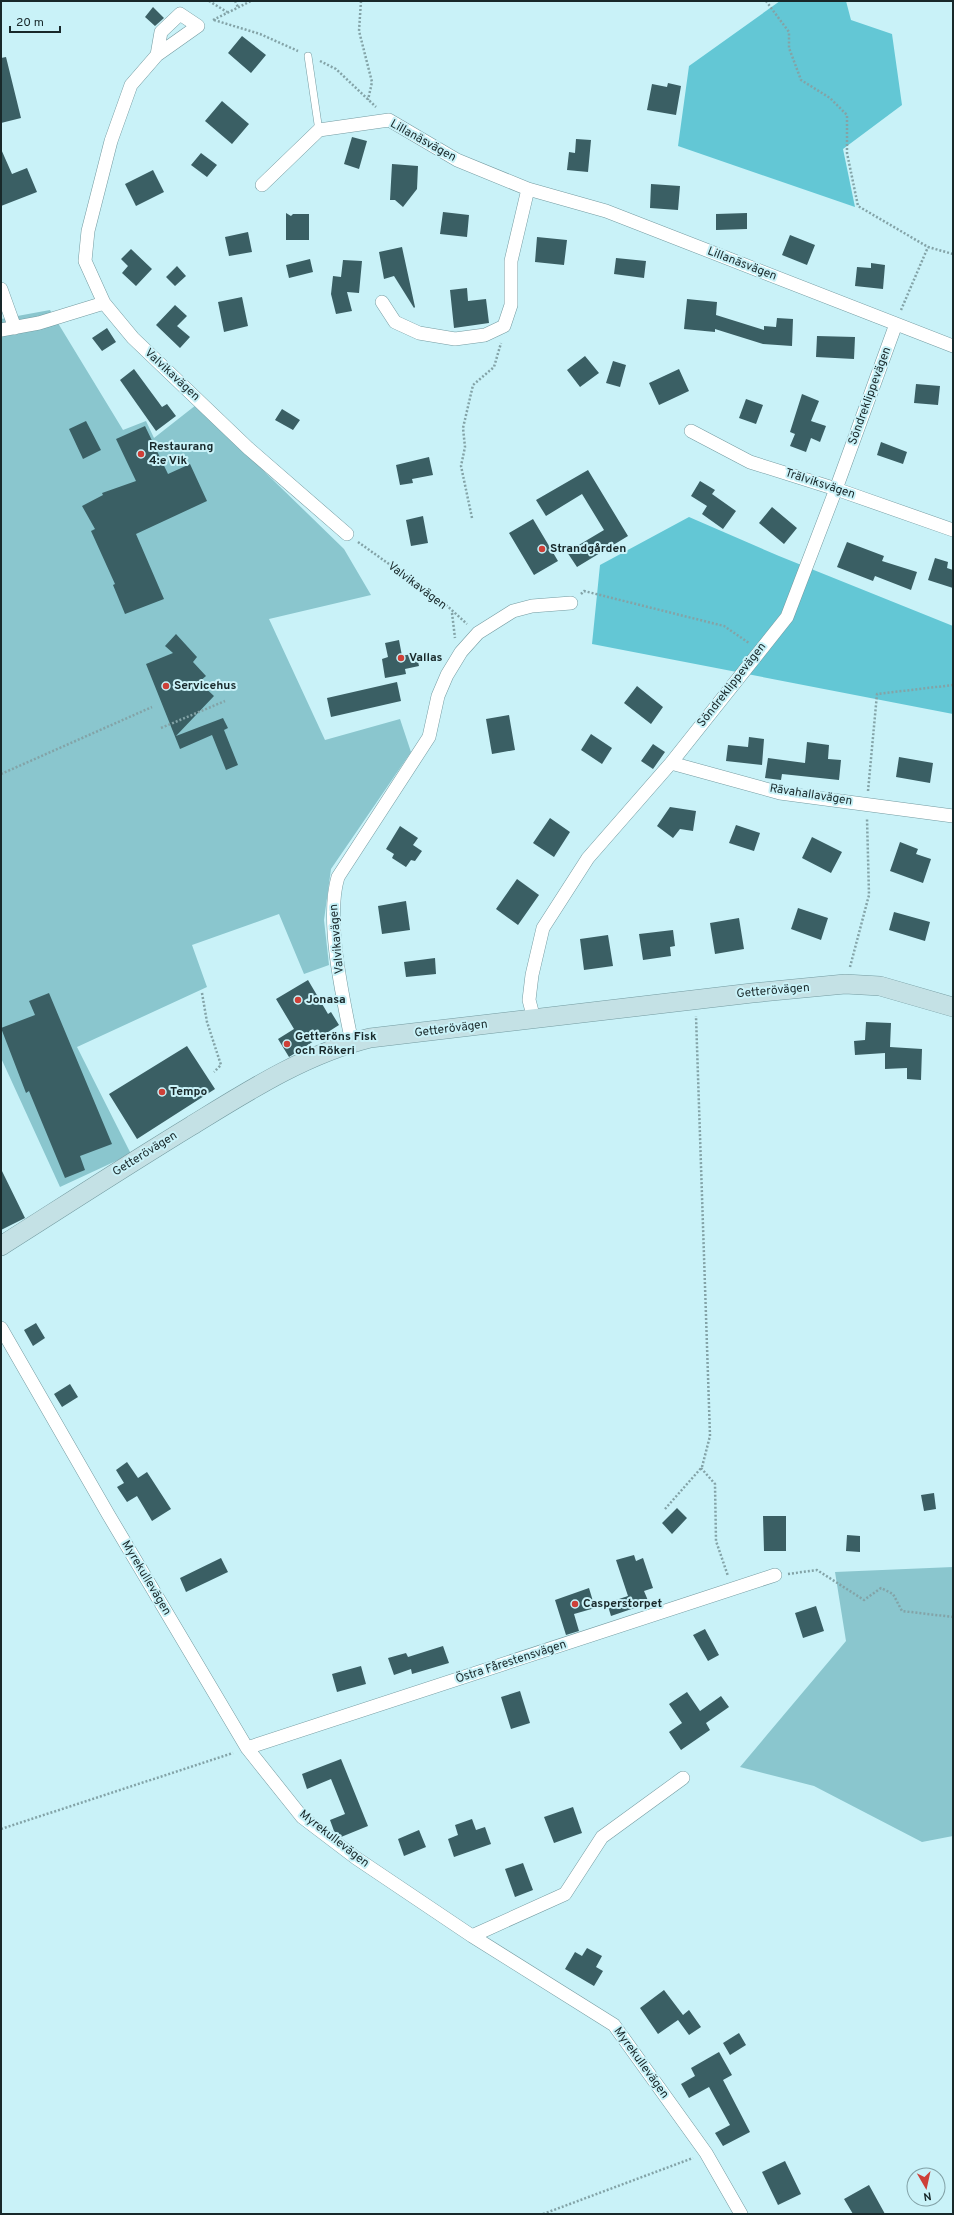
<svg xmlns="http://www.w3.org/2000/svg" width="954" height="2215" viewBox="0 0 954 2215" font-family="Overpass,sans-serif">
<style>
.green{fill:#8ac6ce}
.forest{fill:#63c7d5}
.building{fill:#3a5f64}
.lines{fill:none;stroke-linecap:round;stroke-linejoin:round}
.lane-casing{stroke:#749ba1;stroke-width:8}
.street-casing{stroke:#749ba1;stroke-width:14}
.secondary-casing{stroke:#749ba1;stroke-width:20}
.path{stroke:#83a3a7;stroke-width:2.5;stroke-dasharray:2 2;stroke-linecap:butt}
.lane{stroke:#fff;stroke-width:7}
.street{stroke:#fff;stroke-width:13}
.secondary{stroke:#c4e1e5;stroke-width:19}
.poi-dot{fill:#ce4038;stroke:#c9f2f8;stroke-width:1.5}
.labels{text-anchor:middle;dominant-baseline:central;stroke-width:4;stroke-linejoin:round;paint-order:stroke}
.street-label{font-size:12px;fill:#18282a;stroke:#c9f2f8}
.poi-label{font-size:12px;font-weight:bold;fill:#18282a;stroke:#c9f2f8;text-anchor:start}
</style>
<rect width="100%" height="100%" fill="#c9f2f8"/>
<!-- green -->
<path class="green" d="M50 310 123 430 146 421 154 438 196 405 344 549 371 595 269 619 325 740 400 719 411 752 331 869 324 920 329 965 304 974 279 914 192 945 207 987 77 1047 131 1154 60 1187 1 1058V319Z
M953 1567V1836L922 1842 814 1786 740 1767 846 1641 835 1572Z"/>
<!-- forest -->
<path class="forest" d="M780 1H846L851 20 892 34 902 105 843 149 855 207 678 146 689 66Z
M689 517 779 556 953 626V714L592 644 600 565Z"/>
<!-- building -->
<path class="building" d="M153 7 164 18 155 26 145 17Z
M242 36 266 55 251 73 228 53Z
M6 57 21 118 1 123V58Z
M668 83 681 86 676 115 647 110 652 84 667 87Z
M222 101 249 124 232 144 205 121Z
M352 137 367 141 359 169 344 164Z
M576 139 591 140 588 172 567 170 569 152 575 153Z
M1 149 12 174 27 168 37 192 1 206Z
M201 153 217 165 207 177 191 165Z
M392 164 418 166 417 189 403 207 395 200H390Z
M153 170 164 192 136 206 125 184Z
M651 184 680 186 678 210 650 208Z
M443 212 469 215 467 237 440 234Z
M286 213 291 216 293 214H309V240H286Z
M747 213V229L716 230V214Z
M248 232 252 252 229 256 225 237Z
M790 235 815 245 807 265 782 255Z
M537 237 567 240 564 265 535 262Z
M402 247 415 307 414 308 394 276 384 279 379 252Z
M131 249 152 269 136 286 122 273 128 266 121 259Z
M616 258 646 261 644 278 614 274Z
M310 259 313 272 289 278 286 265Z
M343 260 362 261 359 293 347 292 352 311 336 314 331 294 333 276 341 277Z
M871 263 885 265 883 289 855 286 857 267 871 268Z
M177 266 186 276 175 286 166 277Z
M467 288 468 301 486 299 489 323 454 328 450 290Z
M242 297 248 326 224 332 218 302Z
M687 299 717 302 716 315 764 330V326L776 327 777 318 793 319 792 346 763 344 715 329V332L684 329Z
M175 305 187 316 177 326 190 337 180 348 156 325Z
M107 328 116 342 102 351 92 338Z
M817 336 855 337 854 359 816 357Z
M585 356 599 373 580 387 567 370Z
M613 361 626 365 620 387 606 383Z
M134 369 162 407 167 404 176 416 156 431 120 380Z
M679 369 689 391 659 405 649 383Z
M916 384 940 386 938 405 914 403Z
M802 394 819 401 811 421 826 426 820 442 811 438 806 452 790 446 795 434 790 432Z
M746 399 763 405 756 424 739 418Z
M282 409 300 420 293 430 275 420Z
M86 421 101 450 83 459 69 429Z
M145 426 168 474 190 464 207 501 136 534 164 599 125 614 113 585 115 584 91 531 95 529 82 506 103 495 102 493 136 481 116 439Z
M881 442 907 452 903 464 877 455Z
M429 457 433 475 412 479 413 483 400 485 396 465Z
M588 470 628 536 577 567 567 552 604 530 582 494 546 516 536 500Z
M700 481 715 490 712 494 736 511 723 529 702 514 707 506 691 496Z
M772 507 797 528 784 544 759 523Z
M423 516 428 543 411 546 406 520Z
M533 519 558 561 534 575 509 533Z
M847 542 884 556 882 561 917 572 911 590 875 576 873 581 837 567Z
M935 558 948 562 947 568 953 570V588L928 580Z
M176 634 197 657 193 662 206 676 199 682 214 696 176 736 223 718 228 728 224 730 238 765 226 770 212 735 180 749 146 664 173 653 165 646Z
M399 640 402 656 416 653 419 666 405 669 406 674 385 678 382 659 388 657 385 643Z
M397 682 401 701 331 717 327 698Z
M637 686 663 707 651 724 624 703Z
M509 715 515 750 492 754 486 719Z
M591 734 612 748 602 764 581 750Z
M749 737 764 739 762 765 726 761 728 745 748 747Z
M807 742 829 745 828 759 841 760 839 780 782 774 781 780 765 778 768 758 805 763Z
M653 744 665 752 653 769 641 761Z
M899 757 933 763 930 783 896 777Z
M670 807 696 811 693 831 680 829 673 838 657 826Z
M550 818 570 832 554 857 533 843Z
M736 825 760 833 754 851 729 843Z
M400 826 418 838 413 845 422 851 415 861 411 860 406 867 392 858 394 854 386 849Z
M812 837 842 852 831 873 802 858Z
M900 842 918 849 916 854 931 859 923 883 890 871Z
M517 879 539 895 518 925 496 909Z
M406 901 410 930 382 934 378 906Z
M798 908 828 918 821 940 791 929Z
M894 912 930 922 925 941 889 930Z
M739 918 744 949 715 954 710 923Z
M673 930 675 946 670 947 671 956 643 960 639 934Z
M608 935 613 966 584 970 580 939Z
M435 958 436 974 406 977 404 962Z
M308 980 328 1014 331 1012 339 1025 289 1057 278 1039 294 1029 276 999Z
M49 993 112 1144 80 1156 85 1170 65 1178 29 1091 26 1093 1 1028 35 1015 29 1001Z
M866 1022 891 1023 890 1047 922 1049 921 1080 907 1079V1068L885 1069V1053L855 1055 854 1041 865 1040Z
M187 1046 215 1089 137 1139 109 1094Z
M1 1169 25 1218 1 1230Z
M36 1323 45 1338 33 1346 24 1330Z
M70 1384 78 1397 62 1407 54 1394Z
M127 1462 138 1478 147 1472 171 1509 152 1521 137 1496 127 1502 117 1487 124 1483 116 1470Z
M934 1493 936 1509 924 1511 921 1495Z
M677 1508 687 1518 672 1534 662 1523Z
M763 1516H786V1551H764Z
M847 1535 860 1536V1552L846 1551Z
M634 1555 636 1561 643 1558 653 1588 644 1591 649 1603 611 1616 607 1603 628 1596 616 1560Z
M221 1558 228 1572 186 1592 180 1578Z
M589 1588 595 1608 574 1614 579 1631 566 1635 555 1600Z
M816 1606 824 1631 803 1638 795 1613Z
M705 1629 719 1655 708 1661 693 1635Z
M443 1646 449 1663 412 1674 411 1669 394 1675 388 1658 406 1653 408 1657Z
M361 1666 366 1684 337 1692 332 1674Z
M520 1691 530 1723 511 1729 501 1697Z
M687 1692 700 1711 721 1696 729 1707 706 1723 710 1730 681 1750 669 1732 682 1723 669 1704Z
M341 1759 368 1826 341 1837 334 1831 330 1820 345 1814 331 1779 307 1789 302 1774Z
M573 1807 582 1833 554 1843 544 1817Z
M472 1819 476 1830 485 1827 491 1844 454 1857 448 1839 458 1835 455 1825Z
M419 1830 426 1847 404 1856 398 1839Z
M523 1863 533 1890 515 1897 505 1869Z
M587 1948 602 1956 596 1967 603 1971 594 1986 565 1969 575 1952 582 1956Z
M664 1990 683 2015 689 2010 701 2027 689 2035 678 2020 658 2034 640 2008Z
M739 2033 746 2045 730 2055 723 2043Z
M719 2052 732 2075 723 2080 750 2132 723 2146 715 2133 730 2125 709 2087 689 2098 681 2084 695 2076 691 2068Z
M785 2161 801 2194 778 2205 762 2172Z
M869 2185 885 2214H853L844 2199Z"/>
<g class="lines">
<defs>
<path id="lane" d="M308 56 319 131"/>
<path id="street" d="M157 55 161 32 180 14 198 26 157 55 131 85 111 141 88 231 85 261 104 303 133 338 248 448 347 534
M262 185 319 130 389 120 457 160 528 189 606 211 953 346
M1 289 15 328
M382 302 395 322 419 333 455 339 485 335 504 326 511 305V261L528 189
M1 330 39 323 104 303
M691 431 750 462 836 489 953 530
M671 763 780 793 953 816
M534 1019 529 1000 532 975 543 928 588 858 671 763 787 617 836 489 896 324
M352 1043C343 998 325 920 338 877L429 737 438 696 447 675 461 652 478 633 513 611 532 606 571 603
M1 1328 108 1514 247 1748 302 1817 356 1858 472 1936 614 2025 706 2153 741 2214
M247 1748 775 1575
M472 1936 565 1894 602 1837 683 1778"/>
<path id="secondary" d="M1 1246C64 1206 127 1165 191 1126 248 1091 305 1054 370 1038L752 993 845 984 880 986 953 1007"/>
</defs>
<!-- lane casing -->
<use href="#lane" class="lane-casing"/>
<!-- street casing -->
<use href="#street" class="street-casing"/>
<!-- secondary casing -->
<use href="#secondary" class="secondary-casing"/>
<!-- path -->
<path class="path" d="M209 1 227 12
M235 1 238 7
M361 1 359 31 372 82 368 100
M766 1 789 32V48L801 80 830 98 847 115V153L858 206 928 247 953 254
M213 20 251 1
M214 20 260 34 298 51
M320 61 336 69 376 107
M901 310 928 247
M472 518 461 466 465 447 463 428 473 385 494 367 501 343
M358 542 444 603 467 624
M581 594 584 591 724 626 749 643
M452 613 455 638
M161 728 225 701
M1 774 152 707
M868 791 877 694 953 685
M850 967 869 895 867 818
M202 993 207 1022 221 1065 214 1072
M701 1468 715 1484 716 1541 728 1576
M665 1509 702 1467 710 1436 696 1016
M788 1574 817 1570 864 1600 881 1588 893 1594 902 1611 953 1617
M1 1829 233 1753
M543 2214 693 2158"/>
<!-- lane -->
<use href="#lane" class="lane"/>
<!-- street -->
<use href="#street" class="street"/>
<!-- secondary -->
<use href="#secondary" class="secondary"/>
</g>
<!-- markers -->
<g class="poi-dot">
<circle cx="141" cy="454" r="4"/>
<circle cx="542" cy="549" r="4"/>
<circle cx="401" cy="658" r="4"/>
<circle cx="166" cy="686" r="4"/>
<circle cx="298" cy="1000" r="4"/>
<circle cx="287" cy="1044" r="4"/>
<circle cx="162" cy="1092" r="4"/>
<circle cx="575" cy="1604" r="4"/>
</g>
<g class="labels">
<!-- street labels -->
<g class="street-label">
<text transform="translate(423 141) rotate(29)">Lillanäsvägen</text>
<text transform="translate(742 264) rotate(21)">Lillanäsvägen</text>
<text transform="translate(172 375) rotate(43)">Valvikavägen</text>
<text transform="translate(870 396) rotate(-70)">Söndreklippevägen</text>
<text transform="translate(820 484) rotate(18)">Trälviksvägen</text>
<text transform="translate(417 586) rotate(37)">Valvikavägen</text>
<text transform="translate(732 685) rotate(-52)">Söndreklippevägen</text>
<text transform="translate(811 795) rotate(9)">Rävahallavägen</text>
<text transform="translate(337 939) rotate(-95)">Valvikavägen</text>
<text transform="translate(773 991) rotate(-5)">Getterövägen</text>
<text transform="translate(451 1029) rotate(-7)">Getterövägen</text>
<text transform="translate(145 1154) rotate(-32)">Getterövägen</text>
<text transform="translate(146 1578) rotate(59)">Myrekullevägen</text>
<text transform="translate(511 1662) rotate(-18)">Östra Fårestensvägen</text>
<text transform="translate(334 1839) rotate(38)">Myrekullevägen</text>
<text transform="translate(641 2063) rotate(54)">Myrekullevägen</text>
</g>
<!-- poi labels -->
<g class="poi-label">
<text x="149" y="447">Restaurang<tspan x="149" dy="14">4:e Vik</tspan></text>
<text x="550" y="549">Strandgården</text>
<text x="409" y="658">Vallas</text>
<text x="174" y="686">Servicehus</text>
<text x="306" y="1000">Jonasa</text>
<text x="295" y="1037">Getteröns Fisk<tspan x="295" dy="14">och Rökeri</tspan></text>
<text x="170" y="1092">Tempo</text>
<text x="583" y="1604">Casperstorpet</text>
</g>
</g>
<!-- border -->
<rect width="954" height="2215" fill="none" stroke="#18282a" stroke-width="4"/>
<!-- north arrow -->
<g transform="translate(926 2187) rotate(171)"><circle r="19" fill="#c9f2f8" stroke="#82a1a6"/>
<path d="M0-3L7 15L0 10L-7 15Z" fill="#ce4038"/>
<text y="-6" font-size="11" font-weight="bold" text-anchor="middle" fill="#18282a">N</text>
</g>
<!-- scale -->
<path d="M10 26v6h50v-6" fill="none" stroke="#18282a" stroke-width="2"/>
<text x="16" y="26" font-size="12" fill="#18282a" stroke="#c9f2f8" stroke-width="3" paint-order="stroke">20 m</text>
</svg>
